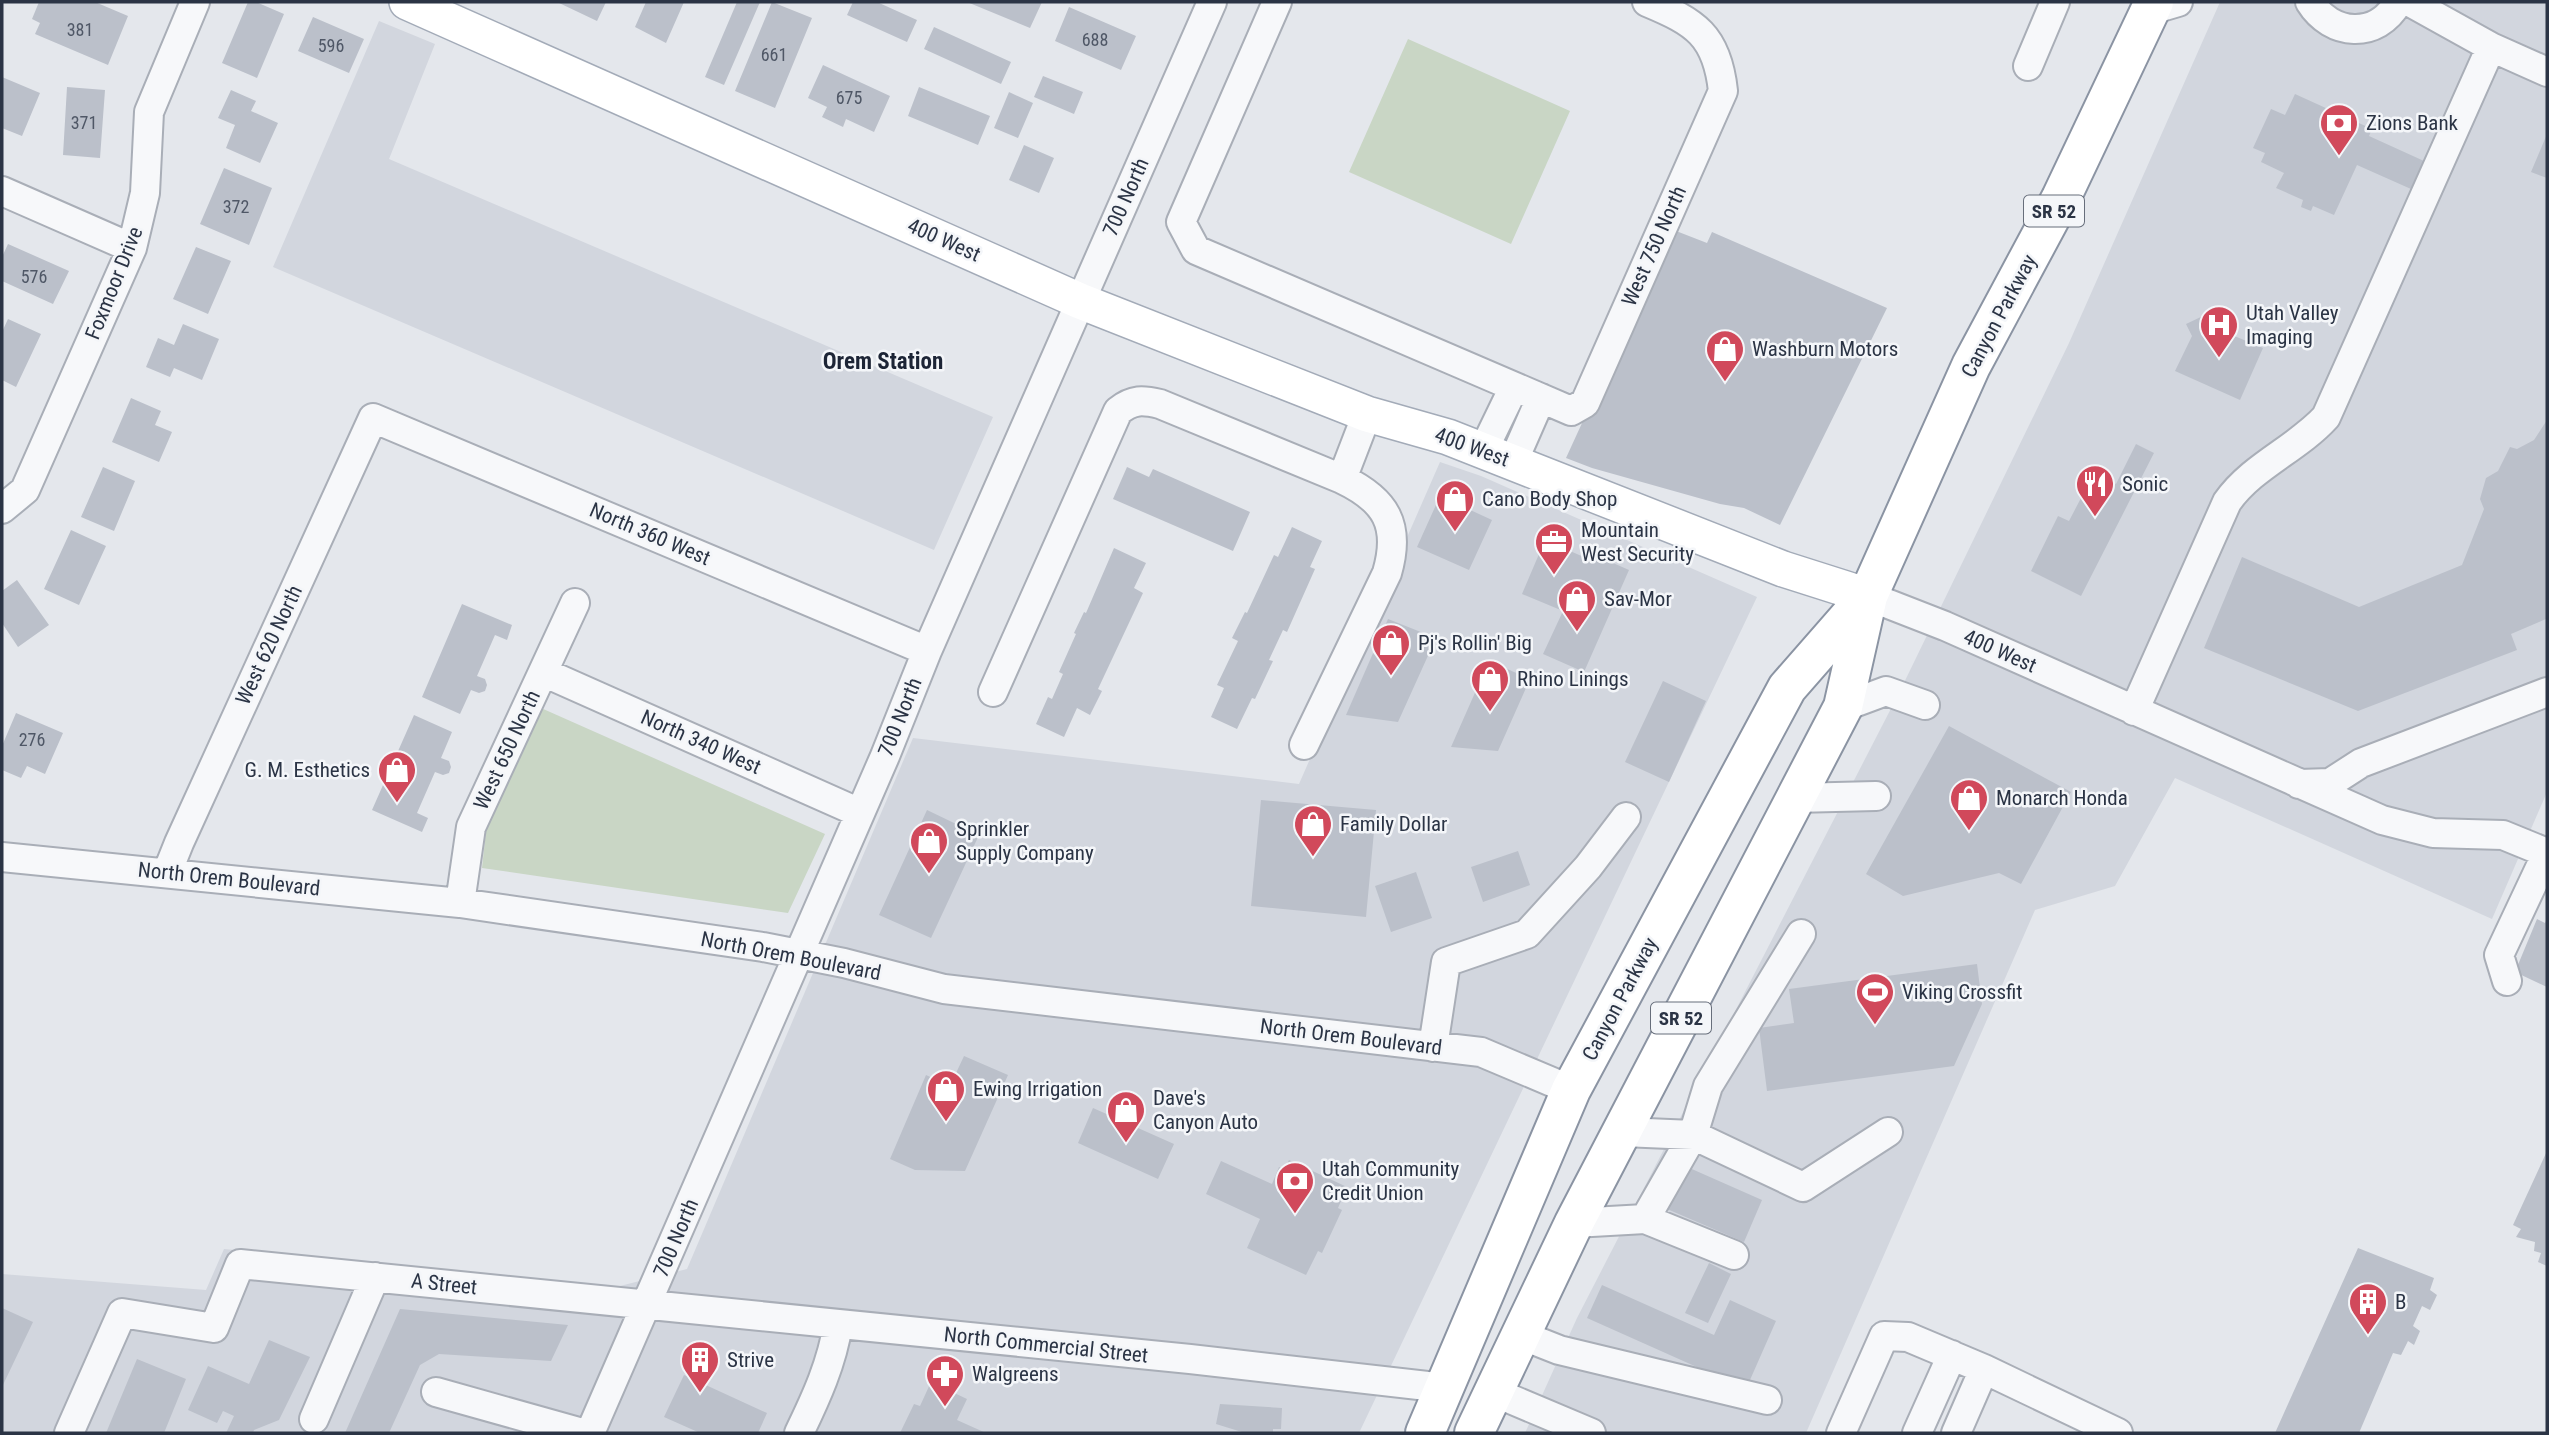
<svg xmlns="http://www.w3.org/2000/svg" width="2549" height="1435" viewBox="0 0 2549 1435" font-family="'Roboto Condensed',sans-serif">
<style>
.built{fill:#d2d6de}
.green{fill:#c9d6c5}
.building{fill:#bbc0ca}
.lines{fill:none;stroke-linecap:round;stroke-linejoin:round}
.minor-casing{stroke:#a9aeb7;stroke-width:32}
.major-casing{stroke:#a3abb8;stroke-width:38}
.highway-casing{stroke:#8b94a3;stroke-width:42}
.minor{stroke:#f7f8fa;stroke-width:28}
.major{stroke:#fff;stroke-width:35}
.highway{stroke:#fff;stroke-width:38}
.labels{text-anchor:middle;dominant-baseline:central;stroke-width:5;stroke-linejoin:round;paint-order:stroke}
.number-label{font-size:18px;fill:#4f5766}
.shield{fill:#f4f6f9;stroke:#676e7b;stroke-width:2}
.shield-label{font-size:19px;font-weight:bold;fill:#2b3445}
.poi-label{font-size:21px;fill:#2b3445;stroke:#f4f6f9;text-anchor:start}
.street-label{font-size:21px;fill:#2b3445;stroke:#f4f6f9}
.neighbourhood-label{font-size:23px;font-weight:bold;fill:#1d2536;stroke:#f4f6f9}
</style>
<rect width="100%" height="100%" fill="#e4e7ec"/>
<!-- built -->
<path class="built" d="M2220 2H2547V792L2492 919 2175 778 2115 886 2035 910 1806 1433H1525L1577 1318 1899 693 2069 343Z
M379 21 435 44 389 159 993 417 934 550 273 267Z
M1440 462 1481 476 1757 597 1359 1433H2V1274L206 1290 224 1249 616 1287 687 1269 913 738 1299 784Z"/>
<!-- green -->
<path class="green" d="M1408 39 1570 111 1511 244 1349 172Z
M541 708 825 834 788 913 482 868 487 822Z"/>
<!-- building -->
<path class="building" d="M39 2H95L128 16 108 65 35 34 40 23 32 19Z
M248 2H256L284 14 257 78 222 63Z
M557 2H606L597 21Z
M646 2H684L666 43 635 27Z
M737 2H760L724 85 705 77Z
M772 2 812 18 775 108 735 91Z
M853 2H877L917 20 907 42 847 15Z
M967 2H1042L1030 28Z
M1069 7 1136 36 1121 70 1055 41Z
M313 17 364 39 349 73 298 51Z
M934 27 1011 62 1001 84 924 49Z
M823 65 890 96 874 132 846 119 843 127 822 117 827 107 808 98Z
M1043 76 1083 92 1074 114 1034 97Z
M2 77 40 93 22 136 2 128Z
M67 87 105 90 100 158 63 155Z
M919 87 990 116 978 145 908 116Z
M231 90 256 101 251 111 278 123 260 163 226 148 235 125 218 118Z
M1009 92 1033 103 1018 138 994 128Z
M2295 94 2372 129 2369 136 2424 161 2411 189 2357 165 2334 215 2313 206 2311 211 2301 207 2303 200 2276 188 2284 173 2261 162 2265 153 2253 148 2271 109 2285 115Z
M2547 134V178L2531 172Z
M1024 145 1054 158 1039 193 1009 180Z
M224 168 272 188 249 245 200 224Z
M1671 229 1707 243 1712 232 1887 308 1780 525 1744 508 1720 504 1592 468 1566 458Z
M8 244 69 271 53 304 2 281V257Z
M196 247 231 261 208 314 173 299Z
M2205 315 2213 327 2263 348 2240 400 2175 371 2192 336 2186 324Z
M8 319 41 334 16 387 2 380V332Z
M183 324 219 339 202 380 174 368 170 377 146 367 158 338 174 345Z
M131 398 161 411 155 425 172 432 159 462 112 442Z
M2547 420V616L2546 619 2511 634 2517 650 2358 711 2204 648 2242 557 2359 607 2462 565 2484 509 2480 499 2486 478 2498 471 2510 447 2517 449 2534 440Z
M2136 444 2154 453 2081 596 2031 571 2058 516 2069 521 2094 473 2116 484Z
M103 467 135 481 114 531 81 517Z
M1127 467 1149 477 1153 469 1250 512 1233 551 1113 499Z
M1440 496 1492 520 1469 570 1417 547Z
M1292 527 1322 541 1310 567 1315 569 1287 632 1283 630 1269 660 1273 661 1255 699 1252 698 1237 729 1211 717 1224 688 1217 685 1238 641 1232 638 1245 612 1247 613 1274 555 1278 557Z
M71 530 106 546 79 605 44 589Z
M1545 540 1586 558 1588 552 1629 570 1584 672 1543 654 1563 611 1522 594Z
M1114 548 1146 563 1134 588 1143 593 1098 689 1102 691 1090 715 1077 708 1064 737 1036 724 1048 697 1052 699 1063 674 1059 672 1076 634 1074 633 1084 612 1086 613Z
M17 580 49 625 18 647 2 623V591Z
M462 604 512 625 507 640 495 635 477 676 485 679 487 685 485 691 479 693 471 690 460 714 422 697Z
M1388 619 1436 638 1398 722 1346 715Z
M1489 661 1530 679 1498 751 1451 747Z
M1663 681 1706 701 1669 782 1625 762Z
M16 713 63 733 45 774 27 766 21 778 2 770V746Z
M414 715 452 732 441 758 449 761 451 767 449 773 443 775 435 772 417 813 428 818 422 832 372 810Z
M1949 726 2071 792 2021 884 1999 873 1903 896 1866 874Z
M1261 800 1376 810 1366 917 1251 906Z
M927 810 979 835 931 938 879 915Z
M1518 851 1530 885 1483 902 1471 867Z
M1416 872 1432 918 1391 932 1375 886Z
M2537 919 2545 923 2547 919V987L2515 972Z
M1977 964 1982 1004 1954 1066 1767 1091 1759 1028 1794 1023 1789 989Z
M964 1056 1008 1075 965 1171 915 1170 890 1159 926 1075 950 1086Z
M1093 1108 1174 1144 1158 1179 1078 1143Z
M2547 1151V1266L2538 1262 2541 1253 2534 1251 2535 1242 2516 1237 2521 1229 2513 1225Z
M1289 1160 1347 1187 1338 1208 1342 1210 1322 1253 1318 1251 1306 1275 1247 1248 1260 1219 1206 1194 1221 1161 1272 1184 1279 1167 1284 1169Z
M1685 1166 1762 1200 1744 1242 1667 1209Z
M2358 1248 2434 1278 2430 1290 2437 1295 2430 1310 2422 1306 2413 1326 2420 1331 2414 1345 2408 1341 2401 1355 2393 1353 2359 1433H2275Z
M1709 1263 1731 1274 1708 1323 1685 1313Z
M1602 1285 1714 1335 1730 1300 1776 1321 1746 1389 1587 1318Z
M2 1308 33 1322 2 1387Z
M400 1309 568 1325 551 1361 439 1354 420 1365 389 1433H345Z
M269 1340 310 1357 279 1420 254 1430 253 1433H226L234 1416 223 1411 217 1423 188 1410 208 1366 249 1384Z
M137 1359 186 1379 164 1433H106Z
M684 1375 767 1413 758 1433H700L664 1417Z
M931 1382 967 1399 957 1420 986 1433H900L914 1404 920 1406Z
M1220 1404 1282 1408 1281 1429H1273V1433H1245L1216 1424Z"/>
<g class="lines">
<defs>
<path id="minor" d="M1277 2 1181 222 1196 250 1571 411 1585 403 1723 91C1717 35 1695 22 1647 2
M2310 2C2331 36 2377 40 2398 2
M2410 2 2491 47 2547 72
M2151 10 2178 2
M2028 66 2055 2
M2 191 132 248
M1483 451 1514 387
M1513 462 1541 398
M1342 479 1367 414
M2 509 25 490 132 248 145 193 149 112 195 2
M1868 596 1945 626 2382 820 2433 833 2503 835 2547 853
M543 672 860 813
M993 692 1118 411C1133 399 1143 400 1160 404L1342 479C1386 500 1401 525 1387 573L1304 745
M1843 707 1886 691 1925 705
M2134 711 2227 502C2252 466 2297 449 2326 417L2491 47
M2299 784 2330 783 2361 763 2547 692
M1795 798 1876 796
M2 857 460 903 763 947 844 963 944 989 1481 1052 1571 1090
M167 873 179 843 373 418 927 651
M460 903 471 827 575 603
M2507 981 2499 955 2547 853
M1433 1047 1446 962 1527 934 1588 867 1626 817
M1623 1132 1693 1135 1803 1187 1888 1132
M1574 1223 1645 1219
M1734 1255 1645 1219 1693 1135 1708 1086 1801 934
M1521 1335 1559 1350 1767 1400
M436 1392 582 1433
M1494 1392 1591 1433
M314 1419 375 1277
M69 1433 122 1313 214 1328 240 1264 1190 1359 1445 1388
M590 1433 885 756 927 651 1212 2
M799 1433C816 1398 832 1363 838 1324
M1841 1433 1884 1336 1908 1337 1984 1369
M1917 1433 1952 1355
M1956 1433 1984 1369 2118 1433"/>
<path id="major" d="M407 2 1080 301 1367 414 1448 437 1783 569 1868 596"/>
<path id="highway" d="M1425 1433 1571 1090 1787 688 1864 600
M1474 1433 1574 1223 1843 707 1868 596 1971 366 2061 198 2154 2"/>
</defs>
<!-- minor casing -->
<use href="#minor" class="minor-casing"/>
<!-- major casing -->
<use href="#major" class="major-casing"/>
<!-- highway casing -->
<use href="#highway" class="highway-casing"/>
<!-- minor -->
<use href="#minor" class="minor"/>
<!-- major -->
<use href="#major" class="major"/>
<!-- highway -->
<use href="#highway" class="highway"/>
</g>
<!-- icons -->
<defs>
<symbol id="bank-pin" viewBox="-11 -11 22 30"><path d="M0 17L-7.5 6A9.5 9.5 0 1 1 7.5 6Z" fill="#d1495b" stroke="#f4f6f9"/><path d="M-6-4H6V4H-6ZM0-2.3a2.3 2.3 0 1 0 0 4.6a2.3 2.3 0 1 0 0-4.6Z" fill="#fff"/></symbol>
<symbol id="hospital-pin" viewBox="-11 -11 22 30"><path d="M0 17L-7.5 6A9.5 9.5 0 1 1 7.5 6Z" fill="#d1495b" stroke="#f4f6f9"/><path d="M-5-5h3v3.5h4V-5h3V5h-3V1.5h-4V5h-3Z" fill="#fff"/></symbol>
<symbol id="shop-pin" viewBox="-11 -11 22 30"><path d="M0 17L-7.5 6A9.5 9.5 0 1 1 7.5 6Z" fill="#d1495b" stroke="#f4f6f9"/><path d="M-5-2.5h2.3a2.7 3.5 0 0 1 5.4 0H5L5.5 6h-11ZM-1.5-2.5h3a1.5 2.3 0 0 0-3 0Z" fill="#fff"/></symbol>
<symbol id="restaurant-pin" viewBox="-11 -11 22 30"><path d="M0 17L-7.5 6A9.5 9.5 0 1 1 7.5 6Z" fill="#d1495b" stroke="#f4f6f9"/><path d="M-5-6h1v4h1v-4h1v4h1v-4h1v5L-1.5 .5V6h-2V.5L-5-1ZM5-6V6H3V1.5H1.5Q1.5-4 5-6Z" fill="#fff"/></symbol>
<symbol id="office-pin" viewBox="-11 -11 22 30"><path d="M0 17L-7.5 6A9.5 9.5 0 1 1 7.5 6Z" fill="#d1495b" stroke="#f4f6f9"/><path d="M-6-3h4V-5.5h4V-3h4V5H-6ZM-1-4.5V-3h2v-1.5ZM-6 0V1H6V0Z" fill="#fff"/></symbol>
<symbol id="stadium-pin" viewBox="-11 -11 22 30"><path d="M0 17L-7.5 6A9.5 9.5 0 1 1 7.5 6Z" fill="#d1495b" stroke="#f4f6f9"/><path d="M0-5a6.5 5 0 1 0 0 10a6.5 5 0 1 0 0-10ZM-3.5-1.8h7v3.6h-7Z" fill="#fff"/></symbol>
<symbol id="building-pin" viewBox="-11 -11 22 30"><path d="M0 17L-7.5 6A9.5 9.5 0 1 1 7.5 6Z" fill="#d1495b" stroke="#f4f6f9"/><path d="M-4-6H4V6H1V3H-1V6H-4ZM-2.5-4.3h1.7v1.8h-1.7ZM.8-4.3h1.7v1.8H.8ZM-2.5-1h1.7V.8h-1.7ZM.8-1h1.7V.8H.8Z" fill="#fff"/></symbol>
<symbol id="pharmacy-pin" viewBox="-11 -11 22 30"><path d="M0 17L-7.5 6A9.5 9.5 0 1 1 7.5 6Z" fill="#d1495b" stroke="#f4f6f9"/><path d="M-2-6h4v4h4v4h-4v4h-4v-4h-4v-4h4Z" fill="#fff"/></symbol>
</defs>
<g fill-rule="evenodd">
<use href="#bank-pin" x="2317" y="101" width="44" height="60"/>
<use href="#hospital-pin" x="2197" y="303" width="44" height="60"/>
<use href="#shop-pin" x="1703" y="327" width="44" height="60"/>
<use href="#restaurant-pin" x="2073" y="462" width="44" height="60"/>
<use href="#shop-pin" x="1433" y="477" width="44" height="60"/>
<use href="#office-pin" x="1532" y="520" width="44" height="60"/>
<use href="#shop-pin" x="1555" y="577" width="44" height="60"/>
<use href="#shop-pin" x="1369" y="621" width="44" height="60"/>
<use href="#shop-pin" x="1468" y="657" width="44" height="60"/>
<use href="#shop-pin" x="375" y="748" width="44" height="60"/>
<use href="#shop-pin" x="1947" y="776" width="44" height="60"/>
<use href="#shop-pin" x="1291" y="802" width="44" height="60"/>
<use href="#shop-pin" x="907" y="819" width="44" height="60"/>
<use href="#stadium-pin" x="1853" y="970" width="44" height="60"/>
<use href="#shop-pin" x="924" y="1067" width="44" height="60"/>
<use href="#shop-pin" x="1104" y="1088" width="44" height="60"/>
<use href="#bank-pin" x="1273" y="1159" width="44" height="60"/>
<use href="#building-pin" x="2346" y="1280" width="44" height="60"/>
<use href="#building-pin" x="678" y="1338" width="44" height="60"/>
<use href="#pharmacy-pin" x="923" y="1352" width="44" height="60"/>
</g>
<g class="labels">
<!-- number labels -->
<g class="number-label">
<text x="80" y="29">381</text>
<text x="1095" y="39">688</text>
<text x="331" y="45">596</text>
<text x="774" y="54">661</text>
<text x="849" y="97">675</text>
<text x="84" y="122">371</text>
<text x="236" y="206">372</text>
<text x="34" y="276">576</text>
<text x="32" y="739">276</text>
</g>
<!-- shield labels -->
<g class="shield">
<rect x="2024" y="195.5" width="60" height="31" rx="5"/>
<rect x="1651" y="1002.5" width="60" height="31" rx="5"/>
</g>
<g class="shield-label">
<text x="2054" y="211">SR 52</text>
<text x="1681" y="1018">SR 52</text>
</g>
<!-- poi labels -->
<g class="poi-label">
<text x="2366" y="123">Zions Bank</text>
<text x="2246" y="313">Utah Valley<tspan x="2246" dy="24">Imaging</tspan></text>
<text x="1752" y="349">Washburn Motors</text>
<text x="2122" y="484">Sonic</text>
<text x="1482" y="499">Cano Body Shop</text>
<text x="1581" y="530">Mountain<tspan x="1581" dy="24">West Security</tspan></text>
<text x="1604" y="599">Sav-Mor</text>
<text x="1418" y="643">Pj's Rollin' Big</text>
<text x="1517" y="679">Rhino Linings</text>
<text x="370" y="770" text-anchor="end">G. M. Esthetics</text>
<text x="1996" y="798">Monarch Honda</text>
<text x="1340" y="824">Family Dollar</text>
<text x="956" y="829">Sprinkler<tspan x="956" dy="24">Supply Company</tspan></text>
<text x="1902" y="992">Viking Crossfit</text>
<text x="973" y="1089">Ewing Irrigation</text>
<text x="1153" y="1098">Dave's<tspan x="1153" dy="24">Canyon Auto</tspan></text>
<text x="1322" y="1169">Utah Community<tspan x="1322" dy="24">Credit Union</tspan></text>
<text x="2395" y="1302">B</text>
<text x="727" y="1360">Strive</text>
<text x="972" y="1374">Walgreens</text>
</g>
<!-- street labels -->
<g class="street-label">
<text transform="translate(1126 197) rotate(-66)">700 North</text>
<text transform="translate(944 240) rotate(24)">400 West</text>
<text transform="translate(1654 246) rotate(-66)">West 750 North</text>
<text transform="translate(114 283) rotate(-68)">Foxmoor Drive</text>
<text transform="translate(1999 316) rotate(-62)">Canyon Parkway</text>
<text transform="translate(1472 447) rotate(20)">400 West</text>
<text transform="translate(650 534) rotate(23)">North 360 West</text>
<text transform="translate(269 645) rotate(-65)">West 620 North</text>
<text transform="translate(2000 651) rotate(24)">400 West</text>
<text transform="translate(900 717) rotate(-68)">700 North</text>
<text transform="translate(701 742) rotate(24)">North 340 West</text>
<text transform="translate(507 750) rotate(-65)">West 650 North</text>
<text transform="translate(229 879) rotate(6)">North Orem Boulevard</text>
<text transform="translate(791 956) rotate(11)">North Orem Boulevard</text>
<text transform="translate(1620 999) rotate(-62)">Canyon Parkway</text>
<text transform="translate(1351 1037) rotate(7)">North Orem Boulevard</text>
<text transform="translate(676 1238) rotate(-67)">700 North</text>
<text transform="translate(444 1284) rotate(6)">A Street</text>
<text transform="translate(1046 1345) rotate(6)">North Commercial Street</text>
</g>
<!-- neighbourhood labels -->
<g class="neighbourhood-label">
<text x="883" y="361">Orem Station</text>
</g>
</g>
<!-- border -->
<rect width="2549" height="1435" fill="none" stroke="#2b3445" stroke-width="7"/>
</svg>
